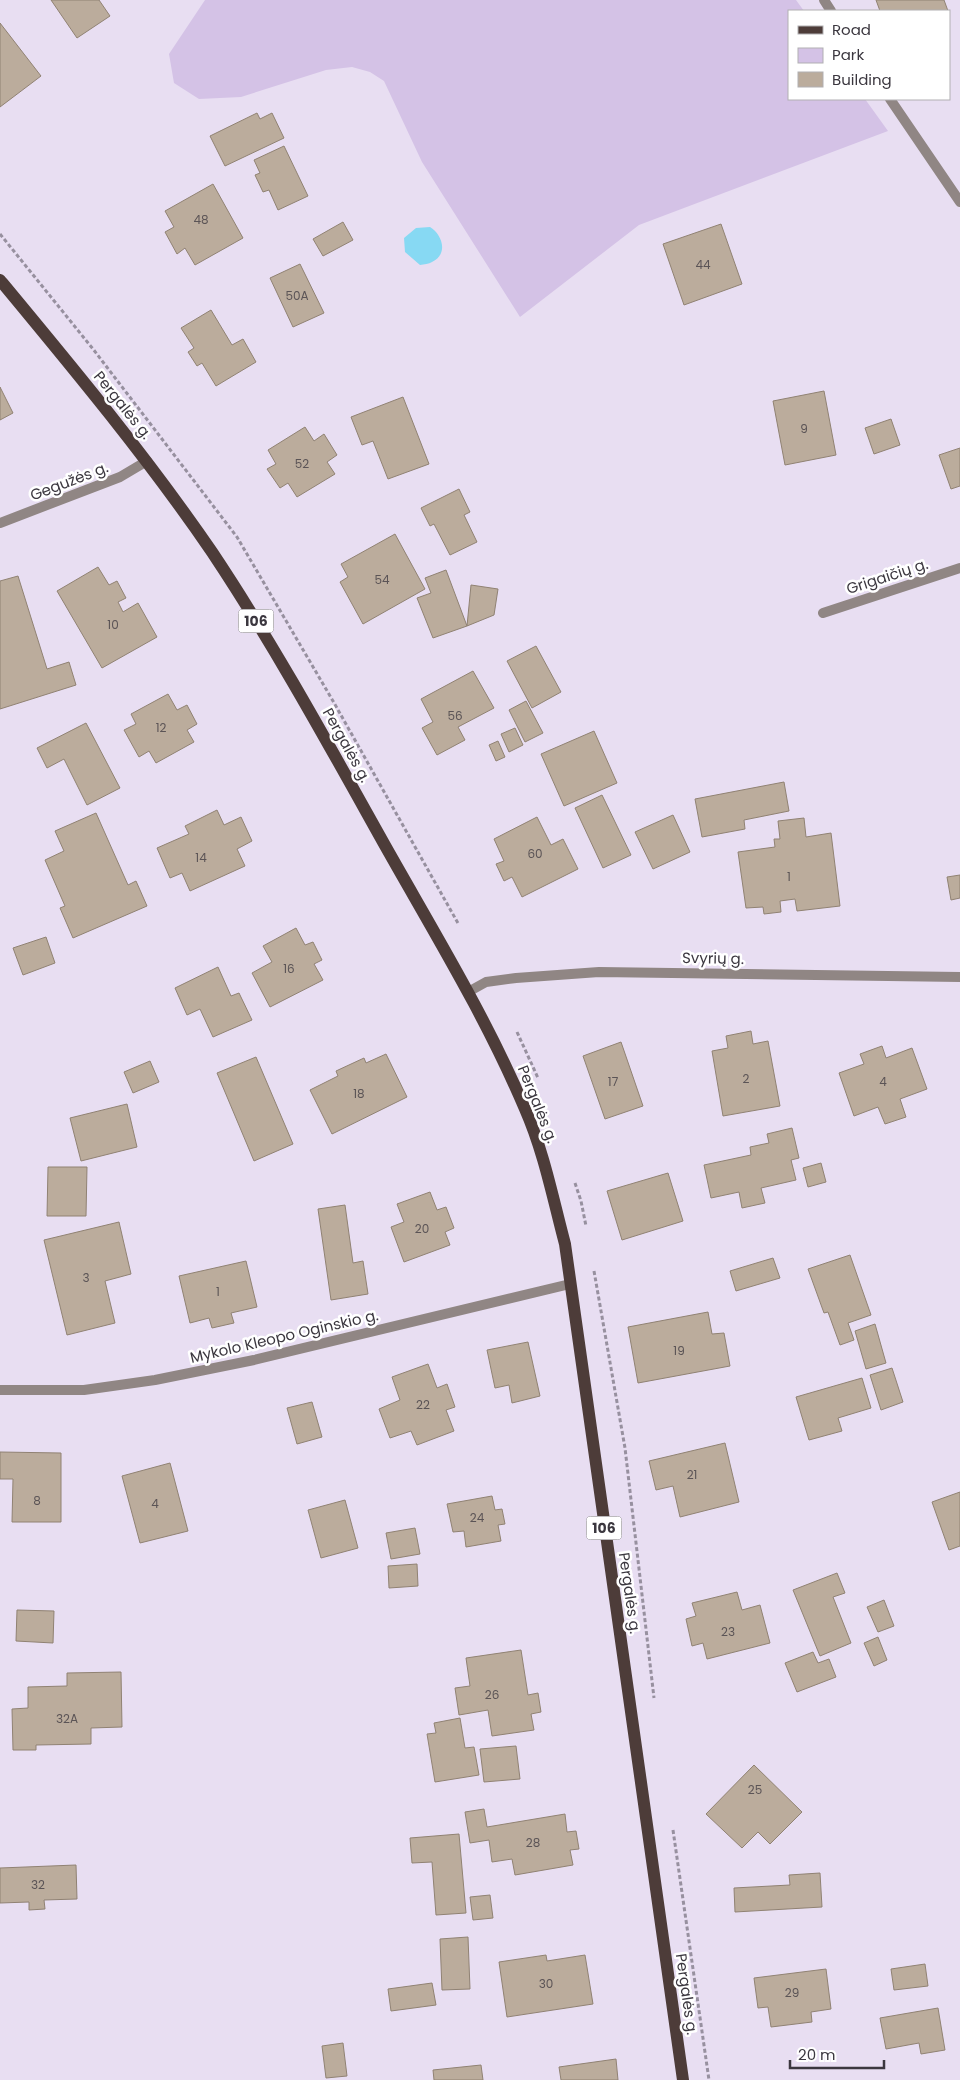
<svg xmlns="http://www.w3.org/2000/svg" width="960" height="2080" viewBox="0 0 960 2080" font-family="Poppins,sans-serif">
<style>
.green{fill:#d4c2e6}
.water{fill:#87d9f3}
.building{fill:#bbac9c;stroke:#908273}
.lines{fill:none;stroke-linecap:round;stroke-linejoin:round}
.path{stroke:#97909f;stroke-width:3;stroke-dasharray:4 2.5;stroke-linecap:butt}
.minor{stroke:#908684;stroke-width:10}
.primary{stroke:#4d3c39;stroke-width:12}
.labels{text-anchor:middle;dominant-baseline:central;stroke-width:5;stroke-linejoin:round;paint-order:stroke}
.number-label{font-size:12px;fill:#5b5456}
.shield{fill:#fff;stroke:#767379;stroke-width:1}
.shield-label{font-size:14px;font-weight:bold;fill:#3b373f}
.street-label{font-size:15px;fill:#3b373f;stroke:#fff}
</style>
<rect width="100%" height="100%" fill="#e8def2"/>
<!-- green -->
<path class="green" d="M205 0H796L804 11H789V99H865L888 131 639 225 520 317 422 162 384 81 370 72 352 67 326 70 241 97 199 99 174 83 169 54Z"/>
<!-- water -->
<path class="water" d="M430 227C442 234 449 254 432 262 429 264 424 264 420 265L405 252 404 238 416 228Z"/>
<!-- building -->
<path class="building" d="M51 0H99L110 16 77 38Z
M876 0H944L948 11H880Z
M0 23 41 76 0 107Z
M257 113 260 119 272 113 284 138 225 166 210 136Z
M284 146 308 196 278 210 269 190 263 192 255 175 260 173 254 160Z
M213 184 243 238 195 265 185 248 177 254 165 232 174 227 165 211Z
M343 222 353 240 323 256 313 239Z
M721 224 742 284 684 305 663 244Z
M300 264 324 313 293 327 270 278Z
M211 310 232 345 243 339 256 362 216 386 202 363 197 366 188 352 194 348 181 328Z
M0 387 13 413 0 420Z
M824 391 836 455 785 465 773 401Z
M403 397 429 464 388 479 373 441 362 445 351 417Z
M891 419 900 445 874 454 865 428Z
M305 427 314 441 324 434 337 455 327 462 335 474 297 497 288 483 280 488 267 469 276 464 268 450Z
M960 448V486L951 489 939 455Z
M459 489 470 512 464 515 477 542 450 555 434 524 430 526 421 508Z
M395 534 425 589 363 624 340 582 348 577 341 564Z
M98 567 109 585 117 581 126 598 118 602 123 612 138 603 157 637 102 668 57 591Z
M446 570 467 626 433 638 417 598 431 593 425 578Z
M18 576 47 669 69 662 76 685 0 709V581Z
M471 585 498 589 494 615 467 626Z
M536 646 561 692 532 708 507 661Z
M473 671 494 708 458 727 465 740 437 755 422 728 433 722 421 699Z
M168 694 177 710 187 705 197 724 187 730 194 742 156 763 149 751 139 757 124 730 136 724 131 714Z
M526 701 543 733 525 742 509 710Z
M86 723 120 788 87 805 64 759 47 768 37 748Z
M515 728 523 745 509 752 501 734Z
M594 731 617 783 564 806 541 754Z
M498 741 505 757 496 761 489 745Z
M784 782 789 811 744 820 745 829 702 837 695 799Z
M602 795 631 855 603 868 575 808Z
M217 810 224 825 241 817 252 841 237 849 245 866 190 891 182 873 170 878 157 848 189 834 185 826Z
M96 813 128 885 136 881 147 906 73 938 60 908 65 906 45 860 64 851 55 831Z
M673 815 690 852 653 869 635 832Z
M537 817 551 845 563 839 578 869 522 897 512 877 504 881 496 864 504 861 494 839Z
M804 818 806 837 831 833 840 906 797 911 795 899 780 901 781 912 764 914 763 907 746 908 738 852 775 847 774 839H780L778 821Z
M960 875V898L951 900 947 877Z
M296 928 305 945 313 942 322 960 314 964 323 980 270 1007 252 973 272 962 263 946Z
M46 937 55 963 23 975 13 948Z
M218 967 231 996 239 993 252 1020 213 1037 200 1009 187 1015 175 988Z
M751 1031 753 1044 768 1041 780 1106 723 1116 712 1051 728 1048 726 1036Z
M621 1042 643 1106 605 1119 583 1056Z
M882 1046 886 1058 912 1048 927 1089 900 1099 906 1117 885 1124 878 1107 854 1116 839 1073 864 1064 860 1054Z
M386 1054 407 1097 332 1134 310 1090 338 1076 336 1071 364 1058 366 1063Z
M256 1057 293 1144 254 1161 217 1073Z
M150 1061 159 1082 133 1093 124 1072Z
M127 1104 137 1147 81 1161 70 1118Z
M792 1128 799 1158 791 1160 796 1180 761 1188 765 1203 742 1208 739 1192 711 1198 704 1165 751 1155 750 1147 769 1143 767 1134Z
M821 1163 826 1182 808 1187 803 1168Z
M48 1167H87L86 1216H47Z
M668 1173 683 1221 622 1240 607 1191Z
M430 1192 437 1210 446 1207 454 1228 445 1232 450 1245 404 1262 391 1227 404 1222 397 1204Z
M345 1205 353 1263 363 1261 368 1294 331 1300 318 1209Z
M119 1222 131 1274 105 1281 115 1323 67 1335 44 1240Z
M850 1255 871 1315 848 1323 854 1340 840 1345 828 1312 824 1313 808 1269Z
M773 1258 780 1278 736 1291 730 1271Z
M246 1261 257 1307 231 1313 234 1323 212 1328 209 1318 190 1323 179 1276Z
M708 1312 712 1334 724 1333 730 1366 638 1383 628 1327Z
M875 1324 886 1363 866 1369 855 1331Z
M528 1342 540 1396 512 1403 509 1385 495 1388 487 1350Z
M428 1364 437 1388 447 1384 455 1407 446 1410 454 1431 417 1445 411 1431 390 1438 379 1409 400 1400 392 1377Z
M892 1368 903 1402 881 1410 870 1375Z
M862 1378 871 1408 838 1418 842 1431 809 1440 796 1397Z
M312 1402 322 1437 297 1444 287 1408Z
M725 1443 739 1502 680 1517 673 1486 656 1490 649 1461Z
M0 1452 61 1453V1522H12L13 1479H0Z
M170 1463 188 1531 140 1543 122 1476Z
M960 1492V1546L949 1550 932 1502Z
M492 1496 495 1510 502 1509 505 1524 498 1525 501 1541 466 1547 464 1531 453 1532 447 1504Z
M345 1500 358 1548 321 1558 308 1510Z
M415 1528 420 1554 391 1559 386 1533Z
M417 1564 418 1586 389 1588 388 1566Z
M837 1573 845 1593 833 1597 851 1643 820 1656 793 1590Z
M737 1592 742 1610 760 1605 770 1643 707 1659 703 1643 692 1646 686 1619 696 1616 692 1603Z
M884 1600 894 1626 878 1632 867 1607Z
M17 1610 54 1611 53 1643 16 1641Z
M878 1637 887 1660 874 1666 864 1643Z
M521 1650 528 1695 538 1693 541 1712 531 1714 534 1730 492 1736 488 1710 459 1715 455 1688 470 1686 466 1658Z
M813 1652 818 1663 829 1659 836 1677 797 1692 785 1663Z
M121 1672 122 1727 91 1728V1744L36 1745V1750H13L12 1709 28 1708V1687L67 1686V1673Z
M460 1718 465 1748 474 1747 479 1775 435 1782 427 1734 436 1733 434 1723Z
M516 1746 520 1779 484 1782 480 1749Z
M754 1765 802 1812 770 1844 758 1832 742 1848 706 1814Z
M484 1809 487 1827 565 1814 567 1832 576 1831 579 1849 570 1850 573 1865 515 1875 512 1859 492 1862 489 1840 470 1843 465 1812Z
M459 1834 466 1913 436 1915 432 1862 412 1863 410 1838Z
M76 1865 77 1899 44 1900 45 1909 29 1910V1902L0 1903V1868Z
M820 1873 822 1907 735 1912 734 1888 790 1885 789 1875Z
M490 1895 493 1918 473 1920 470 1897Z
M468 1937 470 1989 442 1990 440 1939Z
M546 1955 547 1961 585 1955 593 2004 507 2017 499 1962Z
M925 1964 928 1986 894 1990 891 1969Z
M826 1969 831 2009 811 2012 812 2022 771 2027 768 2007 758 2008 754 1978Z
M432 1983 436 2005 391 2011 388 1989Z
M938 2008 945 2050 921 2054 919 2043 886 2049 880 2018Z
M343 2043 347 2076 326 2078 322 2046Z
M616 2059 618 2080H561L559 2067Z
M481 2065 483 2080H434L433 2070Z"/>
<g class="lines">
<!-- path -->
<path class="path" d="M0 234 93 349 237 537 333 701 459 925
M517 1032 538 1078
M575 1183 581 1201 586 1226
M594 1271 625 1448 654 1698
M673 1830 709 2080"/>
<!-- minor -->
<path class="minor" d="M824 0 831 11
M890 99 960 202
M0 523 120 477 147 461
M823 613 960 568
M468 992 486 982 516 978 599 972 960 977
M0 1390H84L155 1380 254 1360 570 1284"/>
<!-- primary -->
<path class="primary" d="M0 280C73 368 147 457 212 552 276 648 331 749 387 849 435 934 487 1019 525 1109 544 1152 553 1199 565 1244L683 2080"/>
</g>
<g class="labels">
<!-- number labels -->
<g class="number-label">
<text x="201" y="219">48</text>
<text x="703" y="264">44</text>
<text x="297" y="295">50A</text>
<text x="804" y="428">9</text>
<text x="302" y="463">52</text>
<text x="382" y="579">54</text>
<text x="113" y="624">10</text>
<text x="455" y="715">56</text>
<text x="161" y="727">12</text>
<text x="535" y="853">60</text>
<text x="201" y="857">14</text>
<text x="789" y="876">1</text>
<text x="289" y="968">16</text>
<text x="746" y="1078">2</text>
<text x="613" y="1081">17</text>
<text x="883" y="1081">4</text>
<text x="359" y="1093">18</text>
<text x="422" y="1228">20</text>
<text x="86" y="1277">3</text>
<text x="218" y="1291">1</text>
<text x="679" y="1350">19</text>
<text x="423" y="1404">22</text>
<text x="692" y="1474">21</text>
<text x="37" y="1500">8</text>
<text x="155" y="1503">4</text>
<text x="477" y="1517">24</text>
<text x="728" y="1631">23</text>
<text x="492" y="1694">26</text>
<text x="67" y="1718">32A</text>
<text x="755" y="1789">25</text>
<text x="533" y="1842">28</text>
<text x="38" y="1884">32</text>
<text x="546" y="1983">30</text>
<text x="792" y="1992">29</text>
</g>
<!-- shield labels -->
<g class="shield">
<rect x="238.5" y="609.5" width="35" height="23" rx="4"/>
<rect x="586.5" y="1516.5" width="35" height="23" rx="4"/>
</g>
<g class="shield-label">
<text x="256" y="621">106</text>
<text x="604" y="1528">106</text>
</g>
<!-- street labels -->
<g class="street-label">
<text transform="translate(123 405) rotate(51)">Pergalės g.</text>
<text transform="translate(69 481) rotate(-21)">Gegužės g.</text>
<text transform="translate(887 576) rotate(-18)">Grigaičių g.</text>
<text transform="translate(347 745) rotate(61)">Pergalės g.</text>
<text transform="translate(713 958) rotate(1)">Svyrių g.</text>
<text transform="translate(538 1104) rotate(68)">Pergalės g.</text>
<text transform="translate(284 1336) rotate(-13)">Mykolo Kleopo Oginskio g.</text>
<text transform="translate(630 1593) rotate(82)">Pergalės g.</text>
<text transform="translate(687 1994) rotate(82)">Pergalės g.</text>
</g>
</g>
<!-- legend -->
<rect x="788" y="10" width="162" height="90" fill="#ffffff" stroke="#b1afb2"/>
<rect x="798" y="26" width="25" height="8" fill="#4d3c39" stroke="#b1afb2"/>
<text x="832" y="35" font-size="15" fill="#3b373f">Road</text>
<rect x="798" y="48" width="25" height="15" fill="#d4c2e6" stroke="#b1afb2"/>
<text x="832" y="60" font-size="15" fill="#3b373f">Park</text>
<rect x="798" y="72" width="25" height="15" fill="#bbac9c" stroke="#b1afb2"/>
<text x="832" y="85" font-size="15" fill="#3b373f">Building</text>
<!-- scale -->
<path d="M790 2060v8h94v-8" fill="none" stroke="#3b373f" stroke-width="2.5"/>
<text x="798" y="2060" font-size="15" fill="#3b373f" stroke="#ffffff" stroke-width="4" paint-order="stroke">20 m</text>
</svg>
